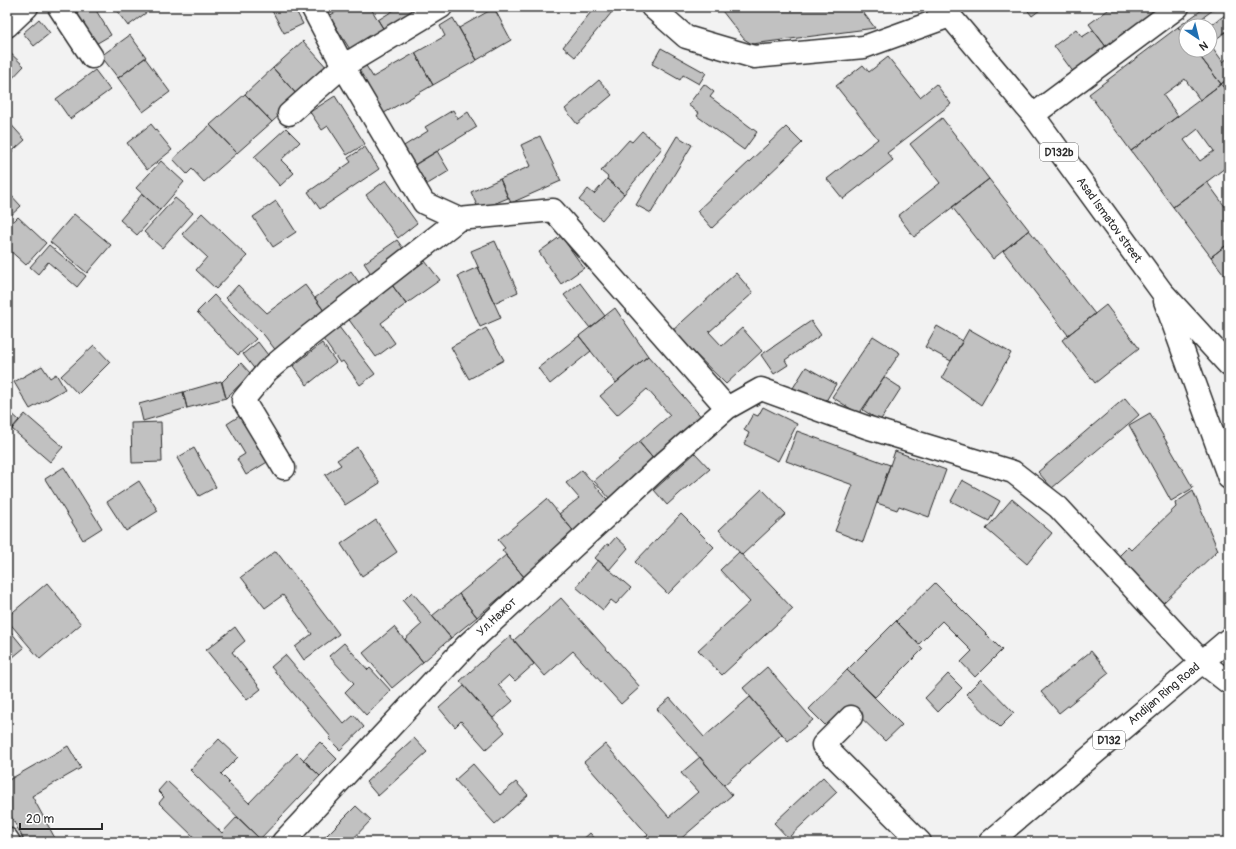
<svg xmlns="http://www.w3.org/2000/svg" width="1236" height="849" viewBox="0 0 1236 849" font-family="Pangolin,sans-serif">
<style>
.building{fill:#c1c1c1;stroke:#2b2b2b;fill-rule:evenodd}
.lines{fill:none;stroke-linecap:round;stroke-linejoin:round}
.minor-casing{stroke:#2b2b2b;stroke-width:25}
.major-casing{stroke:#2b2b2b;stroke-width:25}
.highway-casing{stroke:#2b2b2b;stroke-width:25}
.minor{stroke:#fff;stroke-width:22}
.major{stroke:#fff;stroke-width:22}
.highway{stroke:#fff;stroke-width:22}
.labels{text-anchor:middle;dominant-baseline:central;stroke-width:3;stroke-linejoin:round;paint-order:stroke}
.shield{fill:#fff;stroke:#6b6b6b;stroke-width:1}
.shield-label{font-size:11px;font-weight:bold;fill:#2b2b2b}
.street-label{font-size:12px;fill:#2b2b2b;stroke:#fff}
</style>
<rect width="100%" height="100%" fill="#f2f2f2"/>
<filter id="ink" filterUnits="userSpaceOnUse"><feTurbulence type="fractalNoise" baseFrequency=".025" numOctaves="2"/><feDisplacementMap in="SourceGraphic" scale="8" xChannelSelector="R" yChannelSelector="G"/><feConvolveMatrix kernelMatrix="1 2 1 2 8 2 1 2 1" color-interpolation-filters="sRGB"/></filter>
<g filter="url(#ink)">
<!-- building -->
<path class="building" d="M70 7H94L111 35 94 45Z
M114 7H154L128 26Z
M270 7H294L303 24 284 33Z
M344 7H370L384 30 351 51 329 16Z
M399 7H427L386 33 378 20Z
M595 7H606L612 12 575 57 563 47Z
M719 7H859L875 28 752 44 744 39Z
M1025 7H1044L1032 16Z
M1112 7H1162L1107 48 1089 24Z
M1206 7H1217L1194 24 1196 26H1186V38L1178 27Z
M494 8 511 40 477 60 459 28Z
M1229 12V29L1210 44V26Z
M453 18 477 60 433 85 415 53 445 36 440 26Z
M39 19 50 33 34 46 23 33Z
M1178 27 1186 38V50H1195L1221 84 1200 100 1185 79 1163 95 1178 116 1131 151 1089 94Z
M1076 29 1082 37 1093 30 1107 48 1074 73 1054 46Z
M130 35 146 57 118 78 101 56Z
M303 41 329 70 299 97 273 68Z
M1210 44 1223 62 1229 57V78L1221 84 1195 50H1210Z
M661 48 706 73 699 84 683 75 680 80 652 64Z
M7 50 24 66 7 84Z
M415 53 433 85 379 116 354 71 365 64 373 77Z
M888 57 920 97 936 84 951 104 887 153 893 160 843 199 827 179 878 139 836 86 863 65 869 72Z
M145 58 170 92 143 112 118 78Z
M273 68 299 97 272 122 245 94Z
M95 70 110 90 70 119 56 99Z
M1229 78V95L1221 84Z
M599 80 612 95 577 124 565 109Z
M704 84 714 92 710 97 757 132 744 150 697 116 699 113 688 105Z
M1221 84 1229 95V165L1173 207 1131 151ZM1198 129 1214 151 1200 161 1184 140Z
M245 94 272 122 237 153 210 125Z
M335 96 365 144 347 155 328 126 322 130 310 112Z
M453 110 458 119 468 112 477 127 410 168 399 149 428 131 425 127Z
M942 118 989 179 914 237 898 216 940 183 910 144Z
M7 120 25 140 7 156Z
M151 124 172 150 147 170 127 143Z
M210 125 237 153 204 182 192 169 187 174 173 159Z
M786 127 802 143 712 228 697 211Z
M286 128 300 142 281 160 294 173 280 186 254 157Z
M642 131 662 148 624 194 607 179 608 177 601 171 629 140 632 142Z
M540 136 561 181 511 203 500 179 531 166 521 145Z
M677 136 692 145 651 213 636 205Z
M365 147 379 169 320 209 308 192 351 162 348 158Z
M437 151 449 171 426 185 414 165Z
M161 161 184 182 160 210 136 188Z
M500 179 508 198 479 210 471 192Z
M607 179 624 194 602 220 579 200 588 189 594 194Z
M989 179 1029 230 993 259 952 207Z
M386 180 417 223 398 238 366 195Z
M1207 182 1229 212V243L1211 257 1173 207Z
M10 194 21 206 7 219V197Z
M142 194 160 210 137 235 120 220Z
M175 198 193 213 162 248 144 232Z
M276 201 296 232 273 247 253 217Z
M202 213 247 256 216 289 196 270 207 257 182 234Z
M74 214 111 245 87 273 50 242Z
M18 217 46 243 26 265 7 248V228Z
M1029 230 1095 314 1068 335 1003 251Z
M561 236 584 268 561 284 539 252Z
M397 240 407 254 374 278 364 263Z
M495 241 518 292 494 303 471 251Z
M1229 243V281L1211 257Z
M49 245 86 276 77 287 48 262 38 274 30 267Z
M425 261 440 280 406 304 392 285Z
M478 267 501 318 480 327 458 276Z
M351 271 363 288 327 315 315 298Z
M736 273 753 293 709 332 722 346 742 328 762 351 726 384 672 331Z
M580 283 605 316 590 328 564 295Z
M238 285 267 313 305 285 327 315 277 352 264 335 226 298Z
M392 285 406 304 381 323 395 343 376 357 347 317Z
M214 295 256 339 238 355 197 312Z
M1106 305 1139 348 1095 383 1062 340Z
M615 308 648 356 616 383 579 336Z
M811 321 821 335 785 360 788 365 774 374 761 355Z
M937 326 963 341 951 361 925 347Z
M339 327 375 374 360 385 343 361 340 363 323 339Z
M486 328 504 360 469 379 451 347Z
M969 329 1011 353 981 405 942 377Z
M579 336 591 351 550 384 538 368Z
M873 336 900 353 859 414 832 397Z
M258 342 271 359 256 371 243 354Z
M322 343 336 362 307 385 293 366Z
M94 345 110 362 78 394 61 376Z
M648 356 704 420 656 462 639 442 670 415 647 389 617 415 600 396Z
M241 363 251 374 226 398 222 382Z
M42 366 50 378 56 374 65 389 30 409 14 382Z
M806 367 836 384 823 406 793 388Z
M884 377 901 388 880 421 863 410Z
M221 381 226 398 187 408 183 392Z
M183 392 187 408 143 421 139 404Z
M1125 398 1139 415 1052 488 1038 472Z
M763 407 797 424 778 461 744 444 749 433 744 430 753 414 758 416Z
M10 412 19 420 7 434V413Z
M1150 413 1193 488 1171 501 1129 425Z
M25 414 63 447 50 462 12 429Z
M241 415 269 461 246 475 237 459 245 454 227 424Z
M161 422 162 462 132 463 131 423Z
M797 431 890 465 863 542 835 531 853 485 786 461Z
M639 442 656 462 611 500 594 481Z
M357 447 380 483 345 505 325 475 341 465 337 460Z
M194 448 216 487 199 496 177 458Z
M895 451 946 470 929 517 899 506 897 510 877 503Z
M695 453 710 469 690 486 689 485 667 505 654 490Z
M64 467 102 528 83 540 45 479Z
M582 470 611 504 576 534 559 514 579 498 566 483Z
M962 480 1000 501 989 521 951 501Z
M139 481 158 511 126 531 107 502Z
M762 489 786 514 742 555 719 530Z
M1193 491 1218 550 1163 603 1116 559 1128 547 1131 550 1176 507 1175 503Z
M547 499 576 534 524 577 502 550 505 548 498 540Z
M1012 499 1052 533 1027 564 986 529Z
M681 514 714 547 668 594 635 562Z
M376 520 397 552 362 576 341 544Z
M616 537 628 548 609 570 595 558 607 544 609 545Z
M276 551 339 634 304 660 295 647 312 634 283 595 265 608 241 577Z
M739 552 793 609 722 675 698 650 750 602 720 570Z
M506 555 524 577 477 617 459 594Z
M598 560 631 588 616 604 611 600 603 610 576 587Z
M47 583 81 624 40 659 7 620V617Z
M935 583 1002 650 975 677 961 662 972 651 942 621 919 644 896 621Z
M412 592 451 638 423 662 405 639 422 624 403 601Z
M459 594 477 617 451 638 432 616Z
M561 598 640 687 621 704 573 651 545 676 514 640Z
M896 621 923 649 875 697 847 670Z
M235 627 245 641 232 652 261 689 247 700 206 650Z
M394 627 423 662 392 688 363 653Z
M11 632 24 648 7 662V635Z
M510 636 534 664 515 681 509 675 498 685 513 701 493 718 460 681Z
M344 643 368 670 370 668 391 691 366 715 345 692 354 683 329 656Z
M1091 651 1109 673 1059 713 1041 692Z
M285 655 344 724 354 715 364 727 340 750 329 739 331 737 271 667Z
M767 667 813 720 788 741 743 688Z
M847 670 902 725 885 741 849 706 827 727 809 709Z
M948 674 962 688 938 712 925 698Z
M981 679 1014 713 1000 727 966 694Z
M464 686 505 732 486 749 461 721 455 727 439 708Z
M750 697 782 734 724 785 657 709 670 698 704 737Z
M414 738 427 752 378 796 366 782Z
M219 739 238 757 221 774 229 782 228 783 249 803 297 753 320 776 260 839 190 770Z
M320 742 337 759 320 776 303 760Z
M605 744 669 817 698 792 681 773 700 757 732 795 677 842H639L648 835 584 762Z
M68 746 81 768 32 796 56 840 53 842H25L7 809V781Z
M473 764 500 795 516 782 528 795 495 824 455 780Z
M823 777 837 792 788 838 774 823Z
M167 781 222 833 237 817 260 839 257 842H199L159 803 164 797 158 791Z
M356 806 371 820 350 842H335L327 835Z
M590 833 598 842H580Z
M327 835 335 842H320Z
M626 836 631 842H619Z"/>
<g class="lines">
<defs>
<path id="minor" d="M59 7 92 57
M312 7 343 66 424 203 459 219 553 210 727 408 761 389 866 427 1013 472 1058 507 1202 662 1229 683
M652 7 686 37 754 57 864 47 950 16
M7 26 27 7
M289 114 343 66 441 7
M1033 115 1178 7
M284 468 243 400 267 371 309 336 459 219
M851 717 823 745 920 842
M7 839 9 842
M283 842 466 646 664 463 727 408"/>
<path id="major" d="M938 7 950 16 1033 115 1162 292 1229 365
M1165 301 1229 478"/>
<path id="highway" d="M990 842 1229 639"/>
</defs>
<!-- minor casing -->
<use href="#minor" class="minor-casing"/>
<!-- major casing -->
<use href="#major" class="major-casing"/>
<!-- highway casing -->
<use href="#highway" class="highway-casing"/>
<!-- minor -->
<use href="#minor" class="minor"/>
<!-- major -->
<use href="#major" class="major"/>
<!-- highway -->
<use href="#highway" class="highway"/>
</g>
</g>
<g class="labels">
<!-- shield labels -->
<g class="shield">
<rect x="1040" y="143" width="38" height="18" rx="3"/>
<rect x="1093" y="731" width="32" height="18" rx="3"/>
</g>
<g class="shield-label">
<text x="1059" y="152">D132b</text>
<text x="1109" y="740">D132</text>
</g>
<!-- street labels -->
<g class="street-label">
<text transform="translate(1109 220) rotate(54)">Asad Ismatov street</text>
<text transform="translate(497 617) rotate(-43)">Ул.Нажот</text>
<text transform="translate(1164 694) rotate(-40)">Andijan Ring Road</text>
</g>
</g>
<!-- margin -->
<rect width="1236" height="849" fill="none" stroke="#fff" stroke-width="24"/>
<rect x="12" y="12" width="1212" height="825" fill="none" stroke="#2b2b2b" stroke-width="1.5" filter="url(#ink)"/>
<!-- north arrow -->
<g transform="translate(1198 38) rotate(145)"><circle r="19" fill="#ffffff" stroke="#aaaaaa"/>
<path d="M0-3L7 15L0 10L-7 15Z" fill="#1f6fb2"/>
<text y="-6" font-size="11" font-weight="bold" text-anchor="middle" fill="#2b2b2b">N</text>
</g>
<!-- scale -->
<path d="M20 823v6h82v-6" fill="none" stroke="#2b2b2b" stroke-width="2"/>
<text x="26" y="823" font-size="12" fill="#2b2b2b" stroke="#ffffff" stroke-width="3" paint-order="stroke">20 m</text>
</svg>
